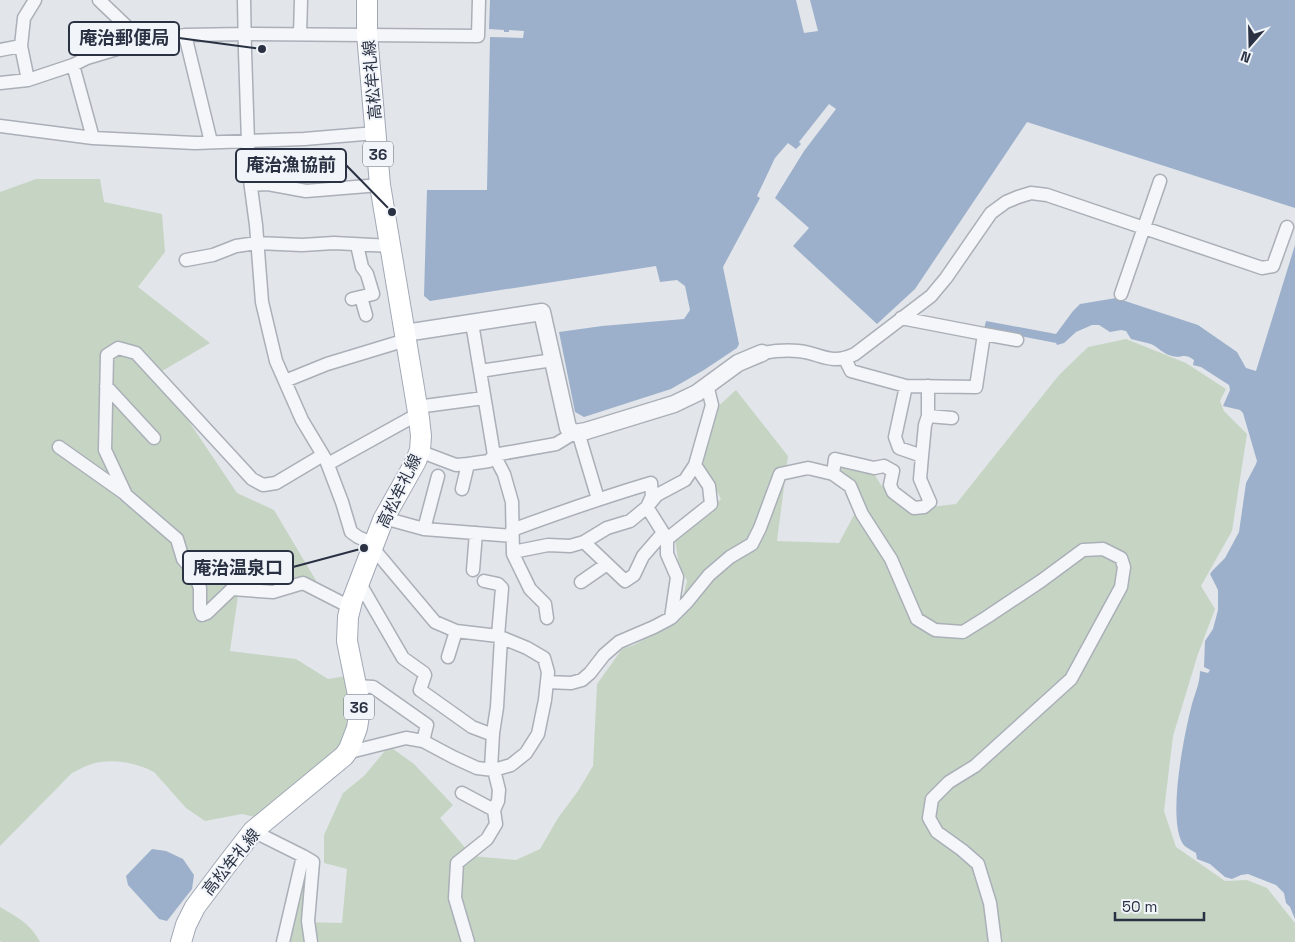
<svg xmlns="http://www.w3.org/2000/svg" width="1295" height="942" viewBox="0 0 1295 942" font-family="'Space Grotesk','Noto Sans JP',sans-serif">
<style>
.green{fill:#c6d5c3}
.water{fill:#9cb0cb}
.pier{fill:#e2e5ea}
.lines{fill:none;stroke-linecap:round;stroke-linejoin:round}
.minor-casing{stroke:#aaafb8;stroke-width:15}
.tertiary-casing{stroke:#aaafb8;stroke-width:19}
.primary-casing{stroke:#a1a8b6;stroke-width:22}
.minor{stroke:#f5f6f9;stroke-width:12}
.tertiary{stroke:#f5f6f9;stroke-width:16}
.primary{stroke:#fff;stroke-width:20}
.labels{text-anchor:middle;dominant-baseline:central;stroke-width:4;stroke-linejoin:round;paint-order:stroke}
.shield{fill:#f1f4f8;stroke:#656c79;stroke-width:1}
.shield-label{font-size:15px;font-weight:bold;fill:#293143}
.street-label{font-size:16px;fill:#293143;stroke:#f1f4f8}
.leader{fill:none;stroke:#293143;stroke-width:2}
.callout-dot{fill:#293143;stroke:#f1f4f8;stroke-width:2}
.callout{fill:#f1f4f8;stroke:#293143;stroke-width:2}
.callout-label{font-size:18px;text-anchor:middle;font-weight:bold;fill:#293143}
</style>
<rect width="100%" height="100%" fill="#e2e5ea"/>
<!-- green -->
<path class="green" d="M36 179H100L104 202 162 214 165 252 138 287 210 343 157 374 237 493 274 510 321 589 302 580 239 589 230 651 296 659 328 679 346 676 354 713 349 738 259 818 242 814 205 821 186 808 154 772C135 762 107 757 86 766 81 768 77 771 72 773L0 846V192Z
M1126 339 1186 363 1226 389 1220 401 1224 411 1247 434 1232 531 1201 586 1215 609 1198 654 1173 736 1164 811 1176 847 1225 881 1247 880 1267 888 1295 923V942H290L305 873H310L304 922 342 923 347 869 324 863V835L343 793 364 776 389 746 414 764 453 805 440 818 472 856 516 860 540 849 558 818 578 791 593 766 597 684 622 649 634 645 677 621 687 581 679 565 675 540 721 499 703 465 712 412 736 390 788 456 777 541 839 543 855 513 839 462 872 470 881 485 913 509 956 504 1059 375 1088 347Z
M0 907C17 917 31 924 40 942H2L0 941Z"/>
<!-- water -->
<path class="water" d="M490 0H1295V208L1027 122 915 289 877 324 793 246 809 228 775 198 804 151 836 109 829 104 799 142 801 144 796 149 788 143 775 158 757 196 760 198 723 267 739 344 737 348 704 370 671 389 584 417 575 412 559 332 602 326 684 319 690 310 685 286 677 280 660 282 656 266 430 301 424 296 427 190H487L490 37 523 38 524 31 509 30V32H504V30L489 29Z
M1295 245V919L1290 907 1286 903 1284 893 1276 885 1248 874 1241 875 1232 879 1225 877 1210 864 1197 859 1196 853C1192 850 1186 848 1183 844 1167 819 1184 736 1191 708 1194 695 1200 684 1200 671L1208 673 1210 670 1204 667 1205 641 1213 629 1218 610V590L1210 574 1213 570 1225 558 1239 532 1246 483 1256 464 1257 461 1243 413 1240 410 1223 406 1230 390 1229 385 1201 367 1193 365 1194 360C1183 352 1182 359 1172 356 1163 354 1158 347 1151 344 1145 342 1137 341 1131 339L1126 331 1121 330 1110 332 1099 325H1092L1076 332 1064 343 1057 345 1056 343 984 329 986 321 1056 334 1073 311 1080 304 1116 298 1198 325 1237 352 1246 368 1256 371Z
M152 849 166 851 183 859 194 875 192 889 167 921 159 919 128 885 126 876Z"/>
<!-- pier -->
<path class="pier" d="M796 0H810L818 31 804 33Z"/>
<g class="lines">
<defs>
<path id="minor" d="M99 0 144 43
M244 0 245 51 249 173 256 225 262 302 276 361 302 420 326 460 342 502 351 532 358 537 374 544
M300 34 301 0
M185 35 211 142
M0 50 21 46
M73 65 93 138
M28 80 21 46 24 18 35 0
M0 83 28 80 73 65 87 58 117 49 185 35 245 34 478 36 479 0
M0 126 93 138 195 143 304 139 376 133
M251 185 268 184 306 191 380 185
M186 260 213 255 236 246 257 243 302 245 334 243 391 246
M1121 294 1160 181
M361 297 366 315
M352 299 373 294 367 274 362 267 357 245
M984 334 1017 340
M762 353C774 351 786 350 798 351 821 353 830 366 855 354L931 296 946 278 991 213 1006 202 1018 197 1031 193 1047 195 1262 268 1273 266 1287 227
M845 359 851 371 906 386 976 387 984 334 901 318
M480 371 553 360
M285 381 327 364 406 340
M106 386 154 438
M906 386 895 437 899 448 922 456 925 425 928 416V386
M417 407 484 398
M928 416 952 418
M578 432 598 499
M59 447 124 493
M419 451 456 465 468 464
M323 455 276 483 263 485 252 479 136 353 118 348 107 355 105 450 126 495 177 539 183 559 194 572 200 588V609L202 615 207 613 232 589 273 592 303 583 350 607
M328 464 418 414
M833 474 850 486 862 514 891 559 917 619 935 630 963 632 987 617 1041 581 1083 550 1103 549 1121 558 1124 567 1121 587 1071 679 975 766 949 782 932 799 929 818 937 832 962 850 978 864 990 903 995 942
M462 489 468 464 489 461 494 455 472 323
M384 518 424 529 512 536
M424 529 438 476
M512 530C558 513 604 497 651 483L652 496 647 507 667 539
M584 542 625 581 634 575 643 556 663 533
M513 552 548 545 570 546 584 542 607 528 630 521 647 507 657 495 685 480 695 465
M473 570 476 533
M484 581 498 584 502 588 498 636
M359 582 403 658 424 673 425 675 420 690 472 727 493 735
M581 582 607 564
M547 618 545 604 530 589 513 554 512 502 504 474 494 455 556 444 574 433
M671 618 677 577 667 554V539L711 504 709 486 695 465 712 405 707 385
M448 657 456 631
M547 682 571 683 582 680 590 673 604 655 619 642 654 627 671 618 687 602 709 575 730 557 752 544 760 528 780 474 808 468 833 474 835 459 874 468 884 466 893 471 890 485 893 492 914 508 924 507 930 502 920 479 922 456
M356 686 373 687 427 725 423 741
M349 749 354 751 406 738 423 741 453 757 477 768 494 770 511 765 526 753 538 734 545 700 548 672 544 658 527 648 498 636 456 631 435 622 372 547
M491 769 493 733 497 707 501 638
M462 793 494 810
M253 831 303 856 283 942
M303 856 313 862 308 921 311 942
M468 942 455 898 457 863 487 839 496 824 494 810 498 801 499 790 494 770"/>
<path id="tertiary" d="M405 333 542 312 568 428 574 433 586 431 674 404 697 393 738 363 762 353"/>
<path id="primary" d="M181 942 186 925 195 907 225 867 253 831 344 756 349 749 357 728 359 715 358 695 347 641 348 617 352 601 383 520 416 461 420 450 421 436 419 418 380 185 367 34V0"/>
</defs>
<!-- minor casing -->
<use href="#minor" class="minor-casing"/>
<!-- tertiary casing -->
<use href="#tertiary" class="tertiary-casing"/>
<!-- primary casing -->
<use href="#primary" class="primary-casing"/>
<!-- minor -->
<use href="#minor" class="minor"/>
<!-- tertiary -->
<use href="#tertiary" class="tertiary"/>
<!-- primary -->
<use href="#primary" class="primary"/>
</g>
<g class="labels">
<!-- shield labels -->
<g class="shield">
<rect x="363" y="141.5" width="30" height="25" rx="4"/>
<rect x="344" y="694.5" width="30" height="25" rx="4"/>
</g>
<g class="shield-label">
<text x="378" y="154">36</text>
<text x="359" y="707">36</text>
</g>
<!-- street labels -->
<g class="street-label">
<text transform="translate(372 80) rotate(-95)">高松牟礼線</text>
<text transform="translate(399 491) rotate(-64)">高松牟礼線</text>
<text transform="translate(231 862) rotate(-51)">高松牟礼線</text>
</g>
</g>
<!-- callouts -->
<path class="leader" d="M262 49L179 38M392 212L346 165M364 548L293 567"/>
<g class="callout-dot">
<circle cx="262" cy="49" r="5"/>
<circle cx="392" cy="212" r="5"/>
<circle cx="364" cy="548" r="5"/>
</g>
<g class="callout">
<rect x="69" y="22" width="110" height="33" rx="5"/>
<rect x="236" y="149" width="110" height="33" rx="5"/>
<rect x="183" y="551" width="110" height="33" rx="5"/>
</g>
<g class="callout-label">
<text x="124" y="44">庵治郵便局</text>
<text x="291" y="171">庵治漁協前</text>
<text x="238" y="574">庵治温泉口</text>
</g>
<!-- north arrow -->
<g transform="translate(1250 45) rotate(200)" stroke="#f1f4f8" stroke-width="4" paint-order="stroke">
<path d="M0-4L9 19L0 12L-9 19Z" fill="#293143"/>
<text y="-8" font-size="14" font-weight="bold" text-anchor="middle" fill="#293143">N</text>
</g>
<!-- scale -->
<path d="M1115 912v8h89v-8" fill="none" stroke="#293143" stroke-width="2.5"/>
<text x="1122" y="912" font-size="15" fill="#293143" stroke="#f1f4f8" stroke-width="4" paint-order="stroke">50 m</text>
</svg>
